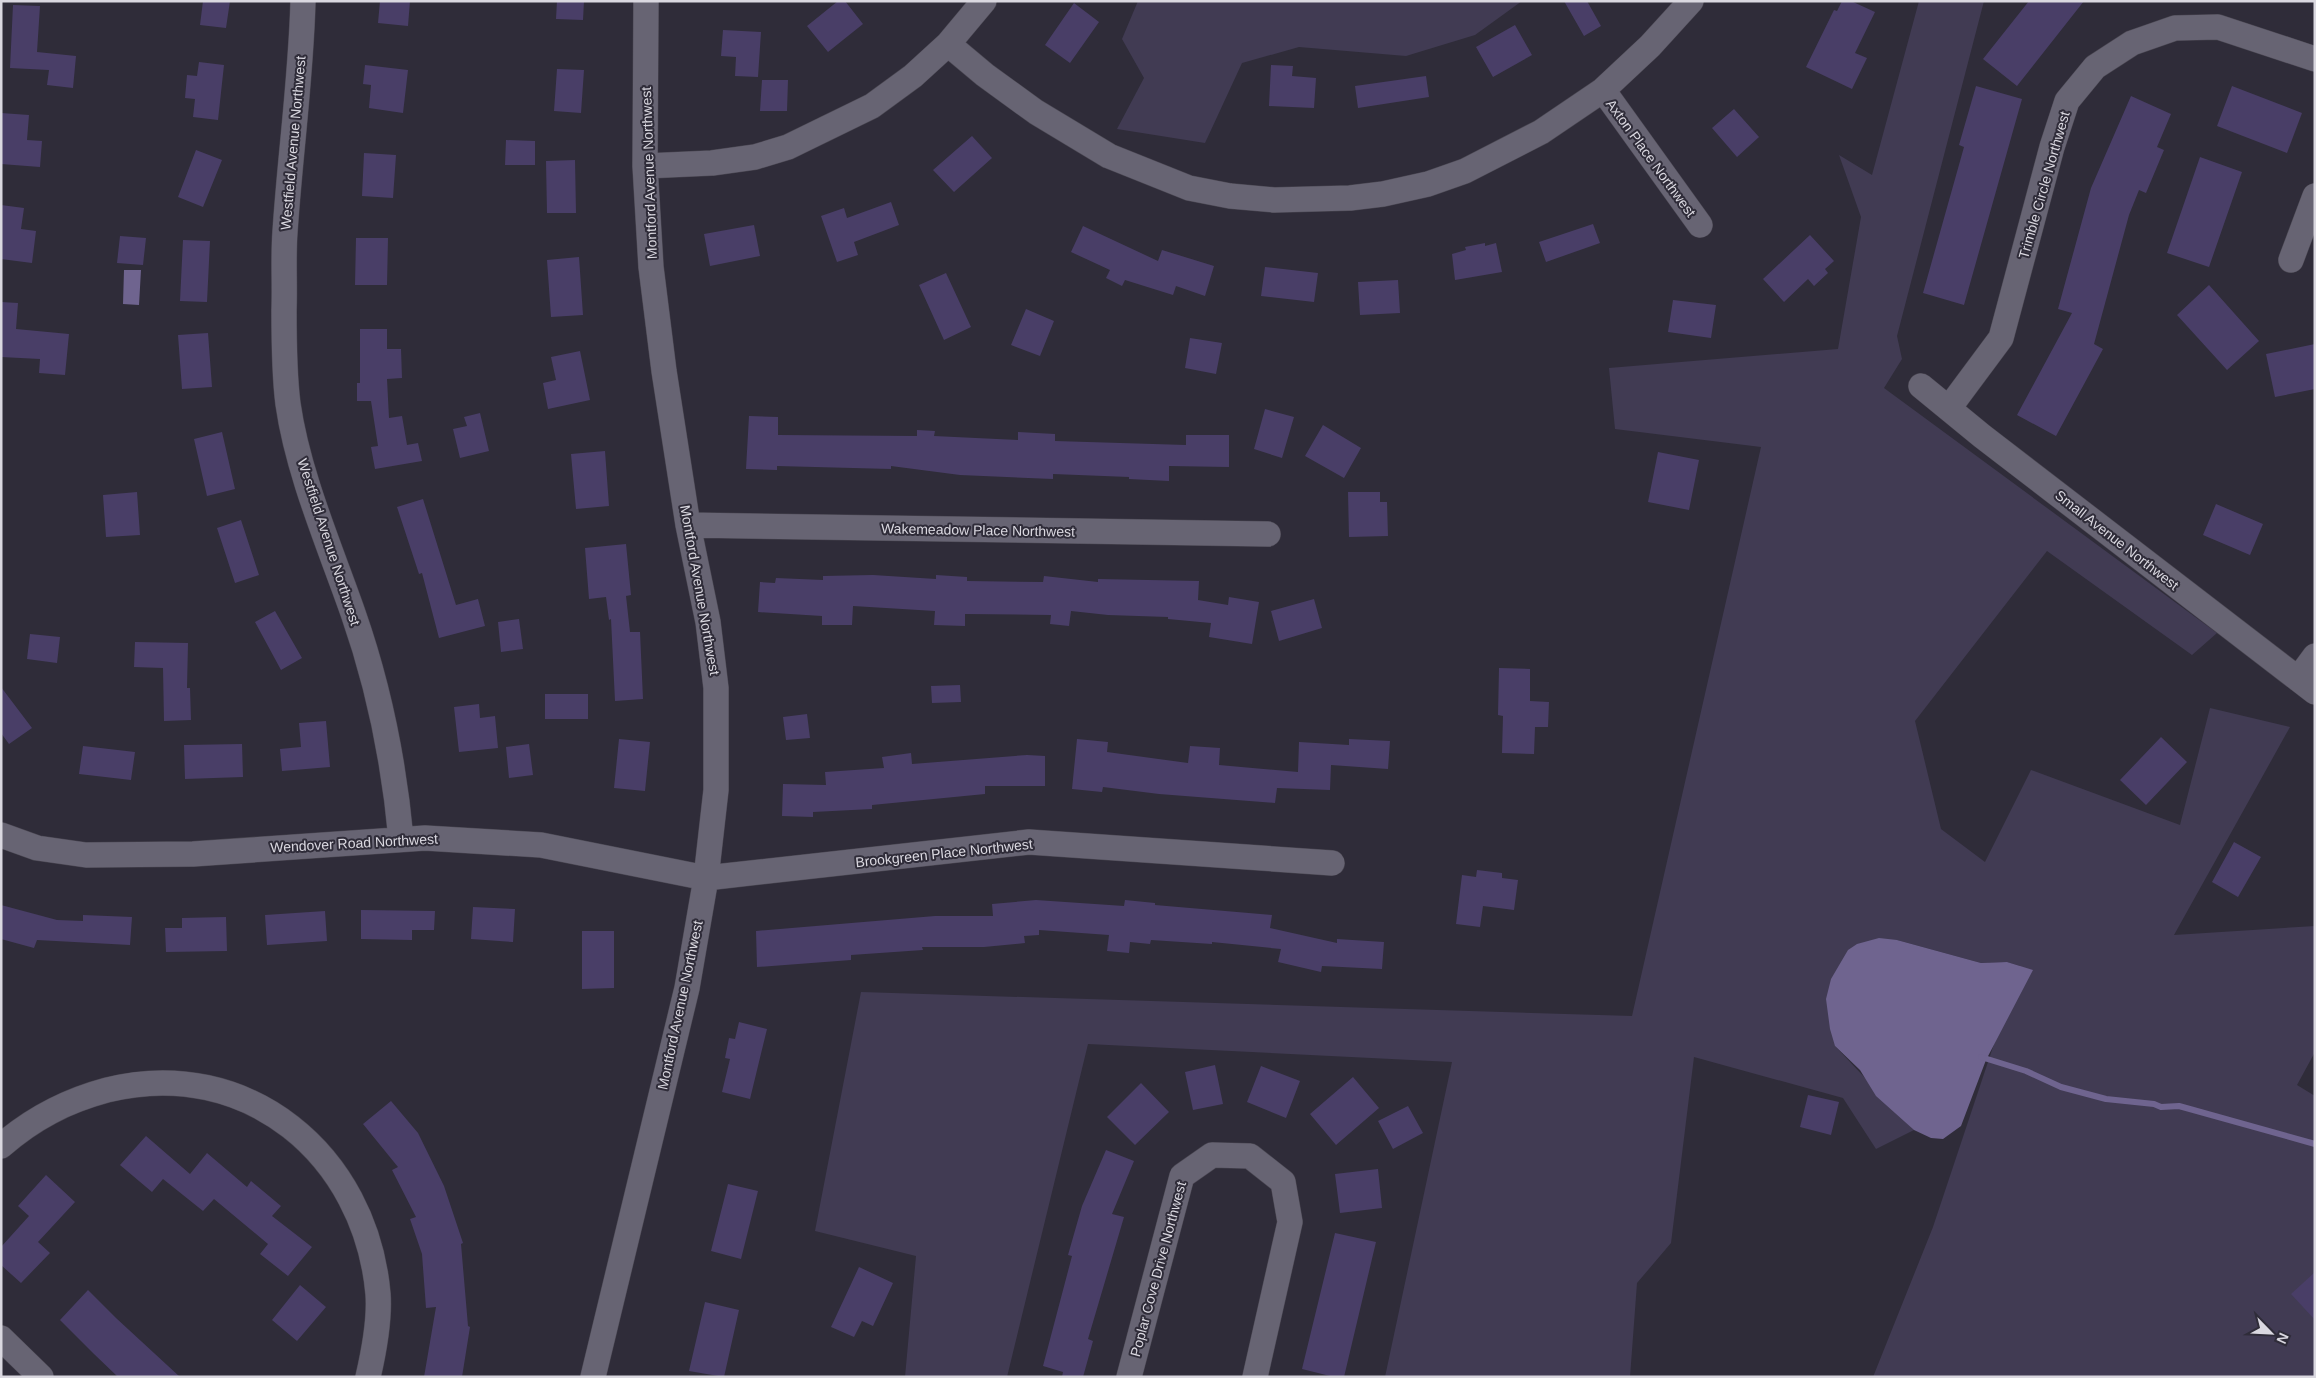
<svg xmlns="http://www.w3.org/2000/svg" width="2316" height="1378" viewBox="0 0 2316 1378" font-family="Arial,sans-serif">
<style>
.green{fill:#413b53}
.water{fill:#6f648f}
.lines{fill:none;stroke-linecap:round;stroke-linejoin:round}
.stream{stroke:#6f648f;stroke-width:6}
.building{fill:#493e67}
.minor-casing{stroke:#4a4752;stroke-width:26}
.minor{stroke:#676473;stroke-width:25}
.labels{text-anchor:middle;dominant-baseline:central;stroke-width:4;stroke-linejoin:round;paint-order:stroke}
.street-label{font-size:14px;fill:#dad8e0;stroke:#2f2c39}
</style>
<rect width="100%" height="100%" fill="#2f2c39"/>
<!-- green -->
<path class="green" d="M1138 1H1522L1475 35 1406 56 1299 47 1242 63 1205 143 1117 129 1144 78 1122 39Z
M1919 1H1984L1897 336 1902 359 1884 388 2217 633 2192 655 2047 551 1915 721 1941 829 1985 862 2031 770 2180 825 2210 708 2290 727 2174 935 2315 926V1052L2297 1085 2315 1096V1377H1873L1933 1227 2020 966 2007 962 1981 963 1897 940 1835 1046 1914 1130 1876 1149 1843 1098 1694 1057 1671 1243 1637 1283 1630 1377H1385L1452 1062 1088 1044 1007 1377H905L916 1256 815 1231 861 992 1632 1016 1761 447 1615 429 1609 368 1838 349 1861 217 1839 155 1872 175Z"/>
<!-- water -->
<path class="water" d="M124 270H141L139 305 123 304Z
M1879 938 1897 940 1981 963 2007 962 2033 970 1986 1060 1961 1126 1943 1139 1931 1138 1914 1130 1876 1096 1860 1070 1835 1046 1830 1029 1826 999 1831 979 1848 950 1857 944Z"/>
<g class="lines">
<!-- stream -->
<path class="stream" d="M1981 1057 2026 1071 2061 1087 2106 1099 2154 1104 2161 1107 2179 1106 2315 1144"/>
</g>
<!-- building -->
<path class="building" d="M203 1H230L226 28 200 25Z
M380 1H410L408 26 378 23Z
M557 1H584L583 20 556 19Z
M838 1H845L863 24 828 52 807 26Z
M1564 1H1587L1601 26 1584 36Z
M1842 1H1851L1875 12 1855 53 1867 58 1852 89 1806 67 1834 10 1837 11Z
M2029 1H2084L2017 86 1983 59Z
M1074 3 1099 22 1070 63 1045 45Z
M13 5 40 6 37 52 76 56 73 88 47 85 49 70 10 68Z
M1515 25 1532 55 1493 77 1476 47Z
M723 30 761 32 758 77 735 76 736 57 721 56Z
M199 62 224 65 218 120 193 117 195 99 185 98 187 75 197 76Z
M365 65 408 70 403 113 369 108 371 85 363 84Z
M1271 65 1293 66 1292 76 1316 78 1314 108 1269 106Z
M557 69 584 70 581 113 554 111Z
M1426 76 1429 97 1358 108 1355 86Z
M762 80H788L787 111H760Z
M1976 86 2022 99 1964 305 1923 293 1964 147 1959 145Z
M2232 86 2302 113 2287 153 2217 126Z
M2131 96 2171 114 2157 147 2164 150 2146 193 2139 190 2129 215 2094 344 2103 349 2056 436 2017 415 2072 313 2058 309 2091 188Z
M1734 109 1759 137 1737 157 1712 128Z
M1 113 29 115 27 140 42 141 40 167 1 164Z
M972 136 992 158 954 192 933 170Z
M506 140 535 141V165H505Z
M196 150 222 160 203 207 178 197Z
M364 153 396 155 393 198 362 196Z
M2200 157 2242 172 2209 267 2167 253Z
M575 160 576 213H547L546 161Z
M891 202 899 225 854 242 858 255 837 262 821 216 844 208 847 218Z
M1 205 24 208 21 229 36 231 32 263 1 259Z
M1593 224 1600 243 1546 262 1539 242Z
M754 225 760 256 710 266 704 234Z
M1083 226 1158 261 1162 250 1214 266 1205 296 1176 286 1173 295 1125 280 1122 286 1106 278 1110 270 1071 252Z
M1810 235 1834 261 1825 269 1828 273 1814 286 1808 279 1784 302 1763 279Z
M120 236 146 238 143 265 117 263Z
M356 238H388L387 285H355Z
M183 240 210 241 207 302 180 301Z
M1485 243V246L1496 243 1502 272 1455 280 1452 254 1466 250 1465 247Z
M579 257 583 315 551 317 547 260Z
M1265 267 1318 273 1314 302 1261 296Z
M946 273 971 327 944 340 919 285Z
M1398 280 1400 313 1360 315 1358 282Z
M2209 285 2259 341 2227 370 2177 315Z
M1673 300 1716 305 1711 338 1668 332Z
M1 302 18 303 16 329 69 334 65 375 39 373 40 359 1 357Z
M1026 309 1054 321 1040 356 1011 345Z
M360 329H387V349H401L402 378 387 379 389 418 402 416 407 445 418 443 422 461 375 469 371 447 378 446 371 401H357V383H360Z
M208 333 212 387 182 389 178 335Z
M1190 338 1222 343 1216 374 1185 368Z
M2315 344V389L2275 397 2266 354Z
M580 351 590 400 548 409 543 383 556 380 551 357Z
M1265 409 1294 417 1282 458 1254 449Z
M480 413 489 451 460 458 453 429 467 426 464 417Z
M749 416 778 417V435L917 436V430L935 431 934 436 1018 440V432L1055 434V441L1186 445V435H1229V467L1169 466V481L1129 479V477L1053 474V479L960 475 891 466V469L777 466V470L746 469Z
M1323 425 1361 448 1344 478 1305 456Z
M222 432 235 489 207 496 194 439Z
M605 451 609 506 576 509 571 454Z
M1658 452 1699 460 1689 510 1648 502Z
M137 492 140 535 106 537 103 495Z
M1348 492H1380V502H1387L1388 536 1349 537Z
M423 499 456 605 478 599 485 626 439 638 422 573 419 574 397 507Z
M2216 504 2263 524 2250 555 2203 535Z
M241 520 259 575 235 583 217 528Z
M626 544 631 595 626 596 630 632H640L643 699 615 701 611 619 609 620 606 597 589 599 585 548Z
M873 575 936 579V575L967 577V581L1043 582 1044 576 1098 582V579L1199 581 1198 600 1228 605 1229 597 1259 602 1252 644 1209 637 1211 623 1168 619V617L1108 615 1071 611 1069 626 1050 624 1051 615 965 614V626L934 625 935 611 853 606 852 625H822V616L758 612 760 582 775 583 776 578 823 580V576Z
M1314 599 1322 628 1279 641 1271 611Z
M275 611 302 658 281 670 255 622Z
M519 619 523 649 501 652 498 622Z
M30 634 60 637 57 663 27 659Z
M135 642 188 643 187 688H190L191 720 164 721 163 668 134 667Z
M1499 668 1530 669V701L1549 702 1548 727H1535L1534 754 1502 753 1503 716 1498 715Z
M960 685 961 702 932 703 931 686Z
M1 687 32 728 9 744 1 733Z
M545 694H588V719H545Z
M479 704 480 718 495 716 498 748 459 752 454 707Z
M807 714 810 738 786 740 783 717Z
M326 721 330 767 282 771 280 749 301 747 299 723Z
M2161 737 2187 762 2146 805 2120 780Z
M619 739 650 742 645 791 614 788Z
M1077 739 1108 742 1107 752 1188 763 1190 746 1220 748 1219 765 1298 772 1299 742 1349 745V739L1390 741 1388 769 1331 765 1330 790 1277 788 1275 803 1159 794 1103 787 1102 792 1072 789Z
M242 744 243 777 185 779 184 745Z
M529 744 533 775 509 778 506 747Z
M83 746 135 752 131 780 79 774Z
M911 753 912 764 1027 755 1045 756V786H985V794L872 805V809L813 812V817L782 816 783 784 826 785 825 772 884 768 882 757Z
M2234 842 2261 857 2238 897 2212 882Z
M1477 870 1502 873V878L1518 880 1514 910 1483 906 1480 927 1456 924 1462 875 1476 877Z
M1036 900 1124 906 1125 900 1155 903V905L1272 915 1270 928 1337 943V939L1384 942 1382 969 1322 966 1321 972 1278 962 1281 949 1212 942V944L1151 940 1150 944 1130 942 1129 953 1107 951 1109 935 1039 930V935L1024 936 1025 943 984 947H922L923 950 851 955V960L757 967 756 931 935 916H993L992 904Z
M1 905 57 920 83 921V915L132 917 130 945 37 940 34 948 1 939Z
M473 907 515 909 513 942 471 939Z
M361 910 435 911 434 930H412V940L361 939Z
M325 911 327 941 267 945 265 915Z
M226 917 227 951 166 952 165 928H182V918Z
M582 931H614V988L582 989Z
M739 1022 767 1029 750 1099 722 1092 730 1059 725 1058 729 1038 735 1039Z
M1215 1065 1223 1104 1193 1110 1185 1072Z
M1261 1066 1300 1081 1286 1118 1247 1102Z
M1353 1077 1379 1108 1336 1145 1310 1114Z
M1141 1083 1169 1112 1135 1145 1107 1117Z
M1808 1095 1839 1102 1831 1135 1800 1127Z
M391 1101 418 1133 444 1186 463 1243 461 1244 468 1326 470 1327 462 1377H424L436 1307 426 1308 422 1254 410 1219 416 1217 392 1170 398 1167 363 1124Z
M1408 1106 1423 1133 1393 1149 1378 1121Z
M146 1136 190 1174 207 1153 247 1187 251 1181 281 1206 272 1216 312 1247 288 1276 260 1254 268 1244 214 1199 203 1211 163 1179 152 1192 120 1165Z
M1106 1150 1134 1161 1112 1214 1124 1217 1088 1339 1093 1341 1083 1377H1062L1063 1372 1043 1366 1072 1256 1068 1255 1082 1206Z
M1378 1169 1382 1208 1340 1213 1335 1174Z
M46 1175 75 1202 38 1242 50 1253 21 1283 1 1265V1247L29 1216 18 1206Z
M728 1184 758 1191 741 1259 711 1251Z
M1335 1233 1376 1242 1344 1377H1334L1302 1369Z
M859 1267 893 1283 873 1326 862 1321 854 1337 831 1327Z
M2315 1272V1320L2291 1294Z
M300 1285 326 1307 297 1341 272 1320Z
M88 1290 116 1318 180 1377H118L94 1354 60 1320Z
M705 1302 739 1310 724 1377 689 1371Z"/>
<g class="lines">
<defs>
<path id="minor" d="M303 1C301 79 290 155 285 232 283 258 285 284 284 310 284 341 284 373 288 404 298 474 330 547 353 613 379 687 394 762 401 839
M948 44 985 75 1036 112 1109 156 1189 188 1230 196 1274 200 1350 198 1383 194 1428 184 1465 171 1541 132 1603 90 1650 46 1691 1
M1603 90 1700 225
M645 166 712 163 755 157 788 147 872 106 913 76 948 44 984 1
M2291 260 2315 196
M1921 386 1982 436 2315 692
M1949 408 2001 338 2052 147 2067 101 2095 67 2132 43 2175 28 2218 27 2315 59
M688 525 1268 534
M2298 679 2315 656
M1 835 37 848 86 855 193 854 425 838 541 845 706 878 1029 842 1332 863
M1 1146C33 1118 66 1101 107 1090 247 1055 366 1155 378 1294 380 1321 374 1351 368 1377
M1 1338 41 1377
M593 1377 687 988 706 878 716 790V688L708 622 688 525 664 371 651 267 645 166 646 1
M1129 1377 1182 1176 1212 1155 1250 1156 1283 1182 1290 1222 1255 1377"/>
</defs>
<!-- minor casing -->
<use href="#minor" class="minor-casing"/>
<!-- minor -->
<use href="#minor" class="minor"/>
</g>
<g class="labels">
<!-- street labels -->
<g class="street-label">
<text transform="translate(293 143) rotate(-85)">Westfield Avenue Northwest</text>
<text transform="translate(1651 158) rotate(54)">Axton Place Northwest</text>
<text transform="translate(649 173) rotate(-92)">Montford Avenue Northwest</text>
<text transform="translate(2044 185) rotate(-74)">Trimble Circle Northwest</text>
<text transform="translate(978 530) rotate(1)">Wakemeadow Place Northwest</text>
<text transform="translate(2117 540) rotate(38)">Small Avenue Northwest</text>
<text transform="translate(329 542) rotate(72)">Westfield Avenue Northwest</text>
<text transform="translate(700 590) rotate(80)">Montford Avenue Northwest</text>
<text transform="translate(354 843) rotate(-3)">Wendover Road Northwest</text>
<text transform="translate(944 853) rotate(-6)">Brookgreen Place Northwest</text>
<text transform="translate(680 1005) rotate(-78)">Montford Avenue Northwest</text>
<text transform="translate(1158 1269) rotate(-75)">Poplar Cove Drive Northwest</text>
</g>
</g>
<!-- border -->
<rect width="2316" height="1378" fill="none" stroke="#dad8e0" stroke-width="5"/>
<!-- north arrow -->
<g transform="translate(2271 1333) rotate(114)" stroke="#2f2c39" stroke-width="4" paint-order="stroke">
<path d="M0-4L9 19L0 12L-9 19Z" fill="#dad8e0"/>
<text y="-8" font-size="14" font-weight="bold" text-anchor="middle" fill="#dad8e0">N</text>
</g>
</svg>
